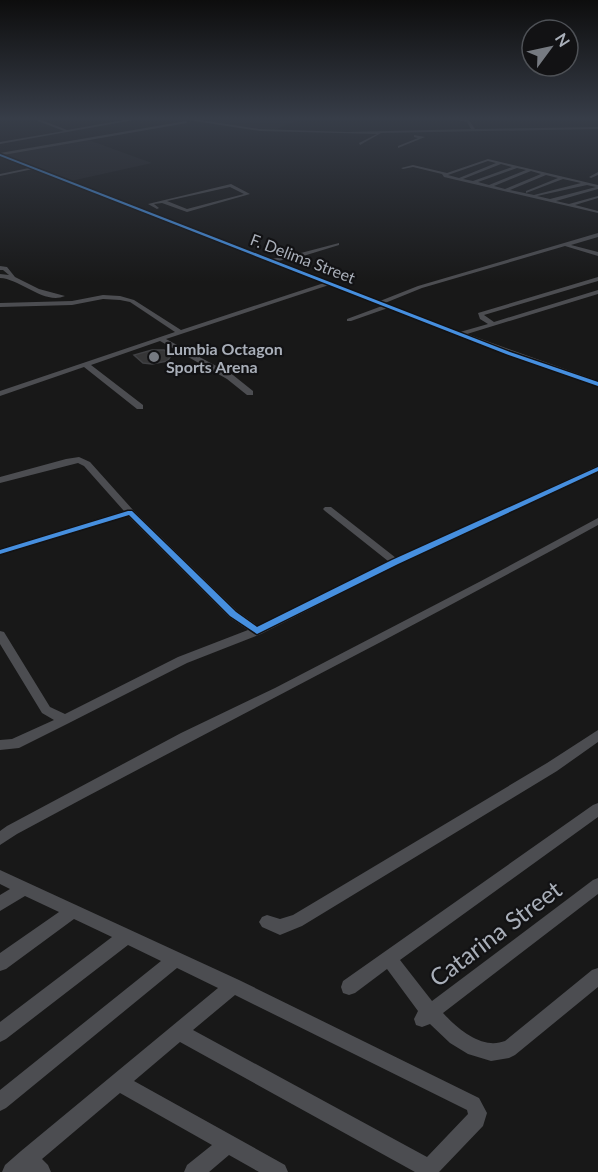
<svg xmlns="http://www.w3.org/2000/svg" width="598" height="1172" viewBox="0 0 598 1172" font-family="Lato,sans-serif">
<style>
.built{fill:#222224}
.building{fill:#363637;stroke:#404144;stroke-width:1.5}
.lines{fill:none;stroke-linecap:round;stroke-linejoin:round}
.minor{fill:#4c4d51;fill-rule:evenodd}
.cycleway-casing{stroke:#121214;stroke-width:3}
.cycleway{fill:#468fdf;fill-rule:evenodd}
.poi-dot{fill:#767a81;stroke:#121214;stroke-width:2}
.labels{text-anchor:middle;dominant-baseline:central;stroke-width:4.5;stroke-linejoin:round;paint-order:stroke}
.far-street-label{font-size:16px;fill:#a9afb9;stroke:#121214}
.far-poi-label{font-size:16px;font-weight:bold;fill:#a9afb9;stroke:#121214;text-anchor:start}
.near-street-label{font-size:24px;fill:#a9afb9;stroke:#121214}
</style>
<rect width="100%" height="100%" fill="#181818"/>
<!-- built -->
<path class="built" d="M210 118H288L298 120 274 130 196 121Z
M86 139 152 163 71 181 3 154Z"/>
<!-- building -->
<path class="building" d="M152 350H164L171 356 167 361 152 364 143 363 134 355Z"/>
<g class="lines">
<!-- minor -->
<path class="minor" d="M30 118H36L67 130 135 118H145L0 144V142L64 131Z
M175 118H187L260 129 347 132 471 129 467 122 446 118 469 120 475 129 598 127V129L381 133 360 145 359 143 377 134 260 131Z
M186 121 187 123 3 155 271 259 297 254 339 243V245L300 257 277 261 380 301 418 286 598 233V237L571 245 598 252V256L565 246 422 288 385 303 460 332 488 324 480 319 478 313 598 277V281L484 315 494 322 598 290V294L467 334 598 381V386L506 354 388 308 351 321H347V319L382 306 329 285 166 339 233 375 253 391V395H247L227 379 160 341 91 365 143 405V409H137L84 367 0 396V391L175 332 130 302 120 300 103 299 72 305 0 307V303L72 301 103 295 120 296 134 300 181 330 324 283 33 169 0 176V174L29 168 0 156V153Z
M414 135 425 137 398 148V146L418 138 414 137Z
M488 159 598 185V189L556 201 569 204 598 196V198L575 205 598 211V213L444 177 442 174 413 167 403 169 401 168 413 165 447 173ZM488 161 496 163 459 178 448 175ZM501 164 512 167 473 181 463 179ZM517 168 526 170 489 185 478 182ZM531 171 541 174 505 189 494 186ZM546 175 558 178 526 191V193L563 179 581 183 534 195 510 190ZM587 185 596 187 550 199 537 196Z
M598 172V175L591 178 589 177Z
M231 184 250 194 187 212 162 203 154 204 159 208 157 209 148 204ZM230 187 244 194 187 209 167 201Z
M0 266 7 267 15 277 39 289 65 296C44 305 21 279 0 278V274L9 275 3 270H0Z
M79 457 90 462 133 510 237 611 258 626 388 561 325 511 323 509 325 507H331L396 558 595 467 598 466V472L399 564 261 634 187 663 69 723 19 748 0 750V740L12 739 54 720 42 713 0 644V631L4 632 50 707 65 714 178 657 248 630 229 617 128 516 0 555V549L124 511 84 466 78 463 0 483V477L66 459Z
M598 518V525C406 631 210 730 17 834L0 845V831L7 826 181 733 275 688 481 581Z
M598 730V742L557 771 302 926 280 935 262 927 259 922 262 917 267 915 280 919 293 915 547 763Z
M598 803V817L400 960 432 1001 593 880 598 878V894L443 1013C455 1026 473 1042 491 1043 495 1044 501 1042 505 1041L592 970 598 968V987L515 1055 509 1058 491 1061 468 1054 450 1043 430 1024 422 1027 416 1025 414 1019 418 1011 387 969 355 993 349 995 343 993 341 987 343 981 593 805Z
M0 870 239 980 479 1098 487 1113 483 1126 439 1172H415L180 1042 134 1081 285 1165 288 1172H259L229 1155 209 1172H184L187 1165 212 1145 120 1093 42 1159 48 1165 51 1172H2L5 1165 21 1151 218 988 177 968 6 1108 0 1111V1090L161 961 128 945 6 1039 0 1042V1022L112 937 74 919 6 969 0 971V953L59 912 25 896 0 911V895L10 889 0 884ZM235 995 467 1110 468 1114 427 1157 193 1030Z"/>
<defs>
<path id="cycleway" d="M0 154 510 352 598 382V386L506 354 0 156Z
M598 467V471L398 564 257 634 230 616 129 515 0 554V550L128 511H132L236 612 257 627 392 560Z"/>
</defs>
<!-- cycleway casing -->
<use href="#cycleway" class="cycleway-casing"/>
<!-- cycleway -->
<use href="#cycleway" class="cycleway"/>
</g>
<!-- sky -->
<linearGradient id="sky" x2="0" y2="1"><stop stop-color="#0d0d0d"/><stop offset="0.42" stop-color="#373d48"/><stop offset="1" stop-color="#373d48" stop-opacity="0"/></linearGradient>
<rect width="598" height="282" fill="url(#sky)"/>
<!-- markers -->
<circle class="poi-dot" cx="154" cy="357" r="6"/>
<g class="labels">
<!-- far-street labels -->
<g class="far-street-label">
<text transform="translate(303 258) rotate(21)">F. Delima Street</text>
</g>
<!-- far-poi labels -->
<g class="far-poi-label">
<text x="166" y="348">Lumbia Octagon<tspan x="166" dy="18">Sports Arena</tspan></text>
</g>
<!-- near-street labels -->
<g class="near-street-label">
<text transform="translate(495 933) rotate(-37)">Catarina Street</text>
</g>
</g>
<!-- north arrow -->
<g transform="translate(550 48) rotate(57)"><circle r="28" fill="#121214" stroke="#4e5156" stroke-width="1.5"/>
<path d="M0-4.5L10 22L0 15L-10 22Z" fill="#767a81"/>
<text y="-9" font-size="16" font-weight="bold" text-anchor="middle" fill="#a9afb9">N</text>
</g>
</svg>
